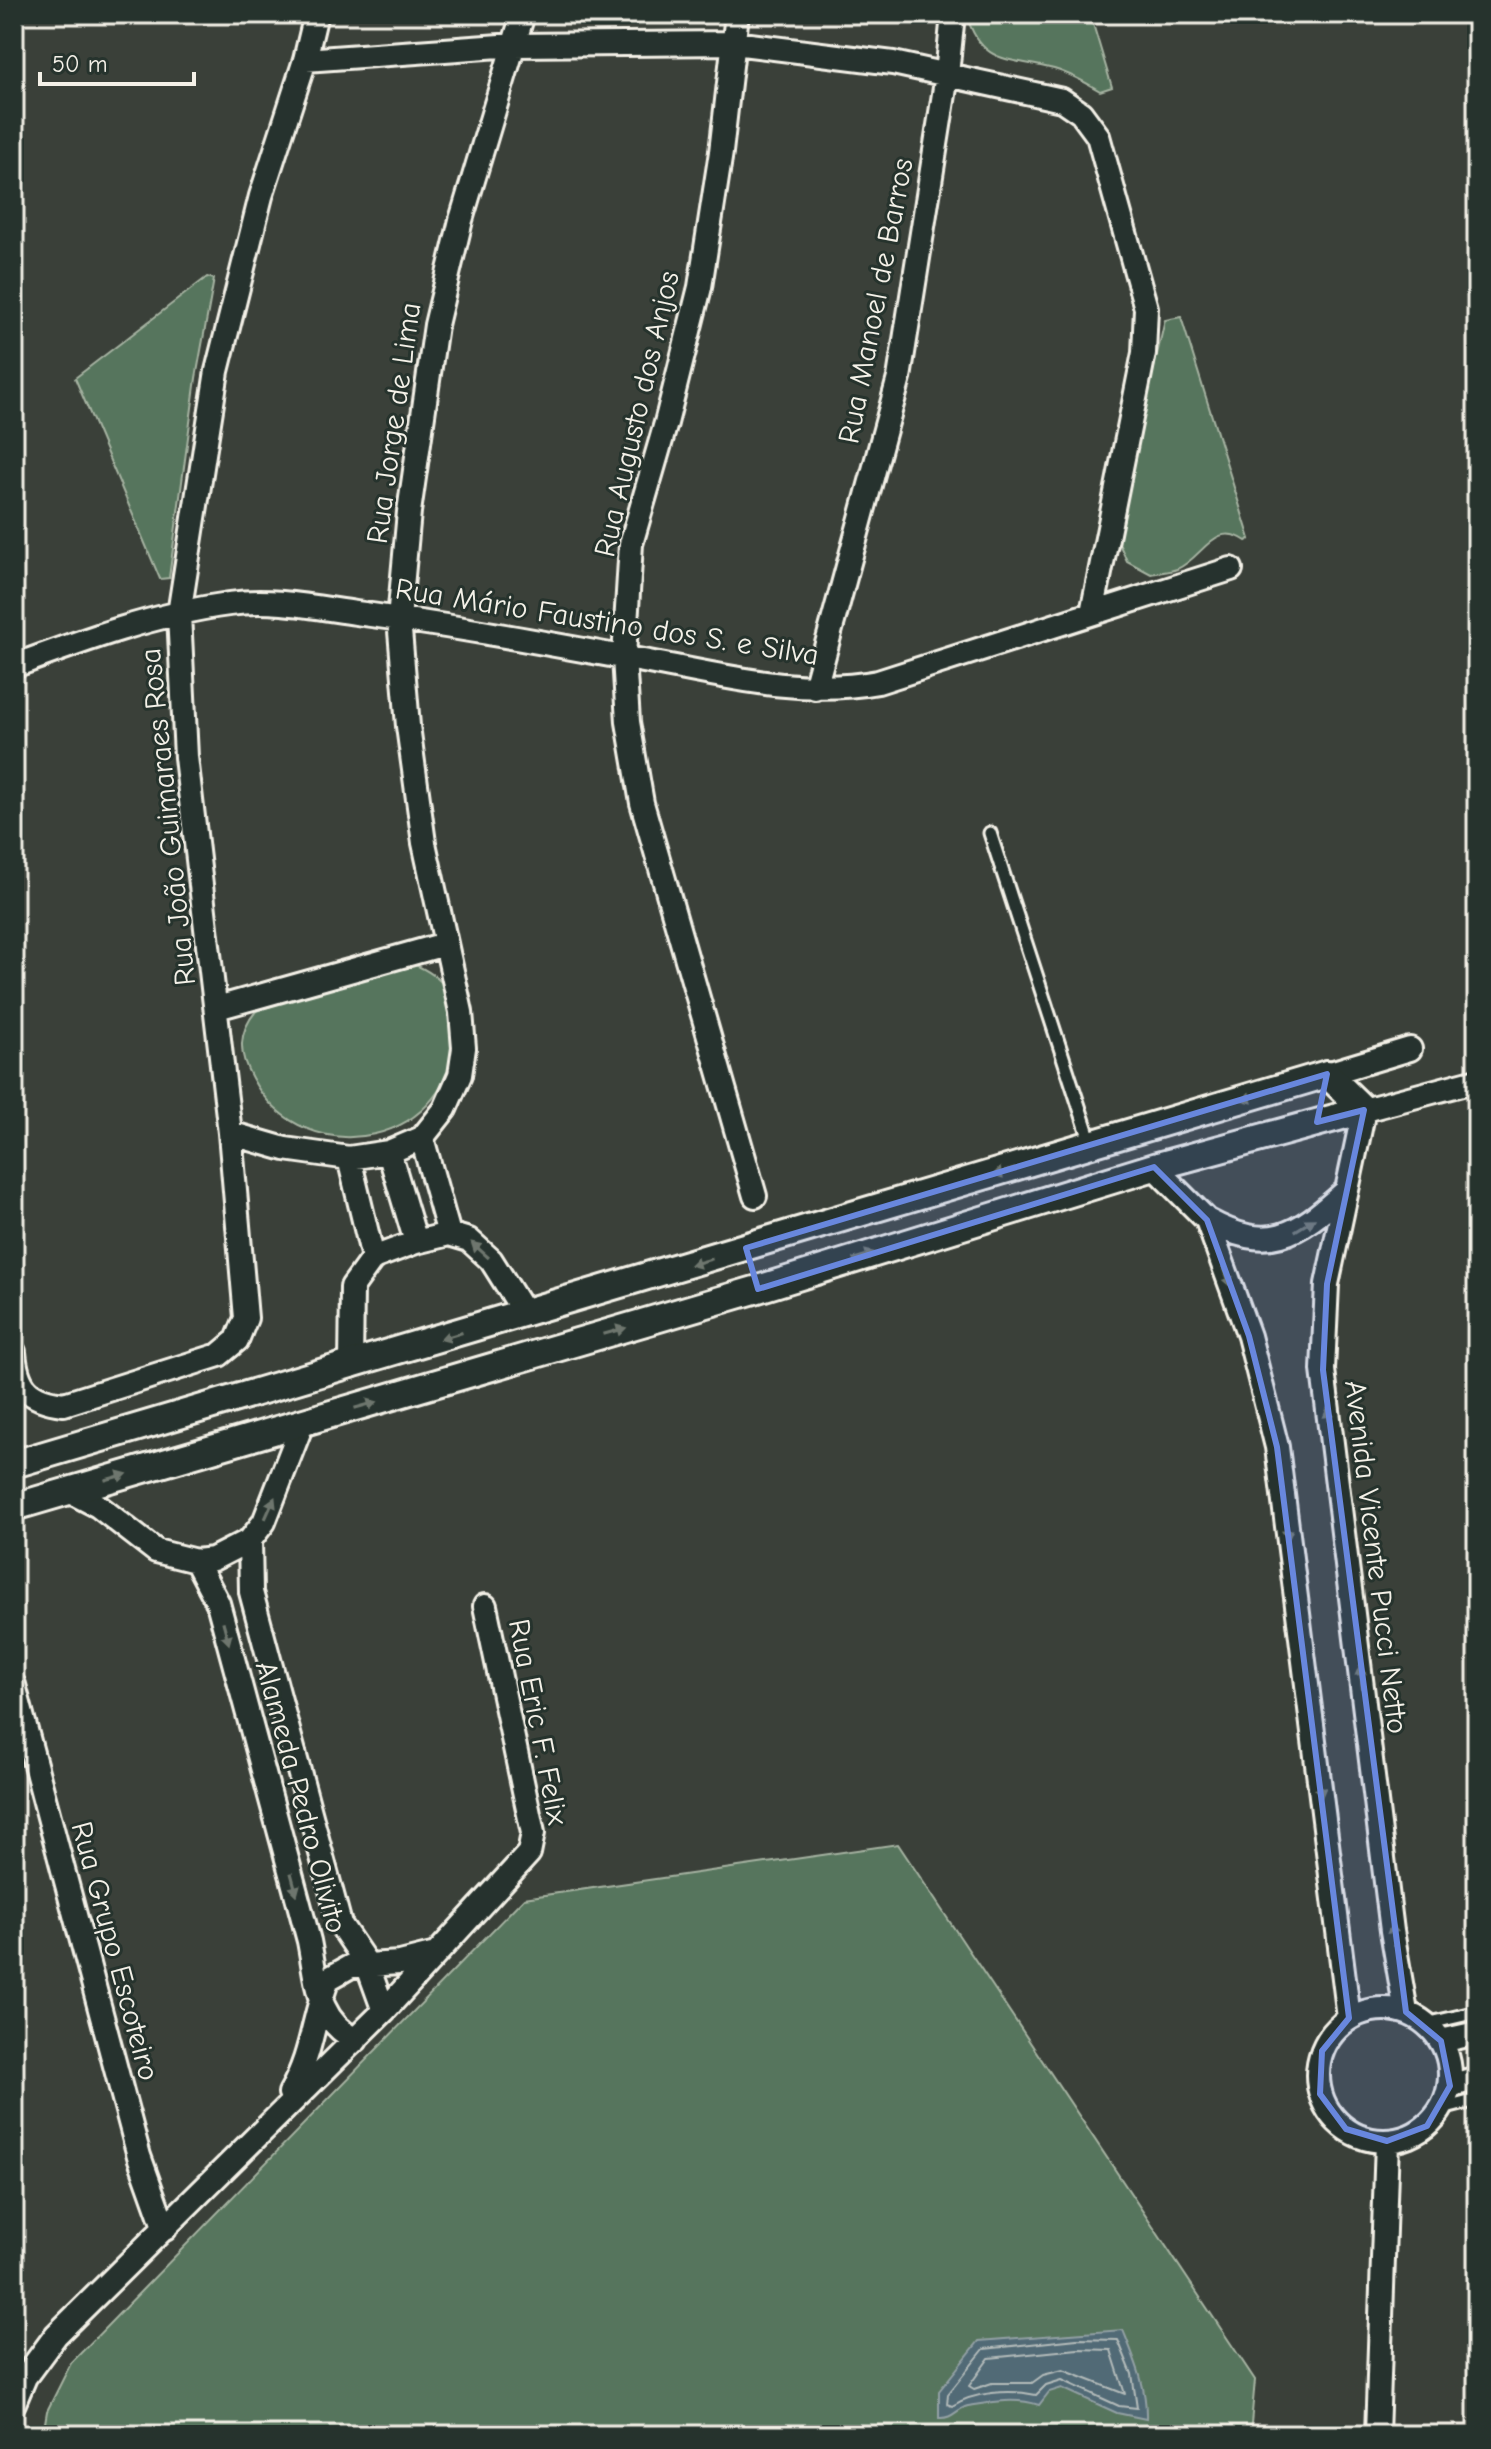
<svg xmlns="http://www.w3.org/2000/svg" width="1491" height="2449" viewBox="0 0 1491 2449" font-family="'Comic Neue',sans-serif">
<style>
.green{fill:#57755d;stroke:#a6b3a2;stroke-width:2}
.water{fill:#516a76;stroke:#92a0a4;stroke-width:2}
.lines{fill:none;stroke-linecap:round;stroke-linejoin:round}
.shore{stroke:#b3bbba;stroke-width:2}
.service-casing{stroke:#f4f1e8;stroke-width:17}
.minor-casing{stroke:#f4f1e8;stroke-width:28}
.tertiary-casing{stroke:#f4f1e8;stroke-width:32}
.service{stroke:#26332d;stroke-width:11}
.minor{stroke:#26332d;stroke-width:22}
.tertiary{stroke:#26332d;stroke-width:26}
.oneway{fill:#6e766e}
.marked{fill:#6887de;fill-opacity:0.2;stroke:#6887de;stroke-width:6;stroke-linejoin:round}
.labels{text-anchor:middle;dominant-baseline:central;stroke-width:6;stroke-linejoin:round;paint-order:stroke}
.street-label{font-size:30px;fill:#f4f1e8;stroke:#26332d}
</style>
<rect width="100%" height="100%" fill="#3a4039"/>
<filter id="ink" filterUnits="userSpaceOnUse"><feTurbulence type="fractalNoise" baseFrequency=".0125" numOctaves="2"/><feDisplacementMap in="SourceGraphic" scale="16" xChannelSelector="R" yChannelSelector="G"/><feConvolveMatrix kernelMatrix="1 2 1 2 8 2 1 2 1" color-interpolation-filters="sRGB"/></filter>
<g filter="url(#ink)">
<!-- green -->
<path class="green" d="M966 14H1090L1112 87 1100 91C1085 82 1071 74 1054 69 1010 57 982 67 966 14Z
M207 277 214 279 196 378 169 578 160 579 75 378Z
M1181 317 1250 539 1246 541C1214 519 1203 558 1177 569 1169 572 1159 572 1151 574L1127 561 1115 535 1165 320Z
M406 961C443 975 453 989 455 1028 459 1144 305 1178 252 1078 238 1053 238 1033 256 1011Z
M898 1844 1255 2380 1250 2435H43L47 2411 71 2363 524 1898Z"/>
<!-- water -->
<path class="water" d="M1123 2330C1135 2360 1147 2387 1146 2419L1117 2413 1062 2388 1049 2392 1039 2405C1015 2397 991 2402 968 2406 956 2409 953 2419 939 2418V2391L979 2341Z"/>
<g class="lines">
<!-- shore -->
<path class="shore" d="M1077 2339 1118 2340 1132 2374 1137 2408 1119 2406 1062 2380 1046 2385 1036 2395C1010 2389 973 2392 952 2406L947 2404 948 2394 984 2349Z
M1078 2349 1111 2350 1125 2394 1063 2370 1043 2375 1032 2383H992L974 2389 969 2386 989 2358Z"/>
<defs>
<path id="service" d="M990 833 1092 1146
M1426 2024 1477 2012
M1442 2109 1477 2100"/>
<path id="minor" d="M737 14 721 152 700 287 666 423 631 544 624 657 628 722 642 803 755 1196
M305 60 514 45 734 43 893 63 1062 100 1081 113 1098 136 1146 308 1144 353 1092 613
M14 666C84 640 155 614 229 604 272 598 314 607 356 613 450 625 544 643 638 660 717 674 797 697 878 682L1231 569
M815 688 899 378 947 75 953 14
M217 1008 445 944
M1327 1074 1410 1049
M230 1133 285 1149 349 1158 389 1152 422 1138 445 1109 460 1075 464 1048 461 1012 424 843 408 726 399 619 409 512 436 325 461 220 523 14
M422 1138 449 1234
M389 1152 416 1242
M349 1158 373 1258
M1154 1167 1207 1220 1249 1336 1277 1447 1349 2018
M1207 1220C1269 1254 1296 1236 1345 1192
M14 1352C17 1387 28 1400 64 1404L219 1355 237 1340 246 1318 230 1133 186 757 179 614 217 371 261 196 305 60 316 14
M351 1366 352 1287 373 1258 416 1242 449 1234 469 1240 491 1260 525 1314
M67 1490 98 1506 156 1551 196 1561 213 1559 250 1540 264 1522 302 1424
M250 1540 251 1592 340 1924 367 1964 384 2011
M196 1561 218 1603 309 1941C317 1981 316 2020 356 2040
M14 1685 139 2156 165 2229
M1318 2075a66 66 0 1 1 132 0a66 66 0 1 1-132 0Z
M1406 2012 1392 1931 1323 1370 1327 1284 1364 1110 1477 1080
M1441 2041 1477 2033
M1450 2086 1477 2078
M290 2093C313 2053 312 2020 328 1979L351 1966 400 1963 432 1955
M14 2403 25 2377 56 2335 384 2011 529 1853 533 1833 485 1606
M1377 2435 1387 2141"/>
<path id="tertiary" d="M1327 1074 1364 1110
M14 1464 1327 1074
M14 1507 758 1289 1154 1167 1364 1110"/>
</defs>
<!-- service casing -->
<use href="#service" class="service-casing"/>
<!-- minor casing -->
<use href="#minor" class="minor-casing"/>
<!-- tertiary casing -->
<use href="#tertiary" class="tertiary-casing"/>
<!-- service -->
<use href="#service" class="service"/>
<!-- minor -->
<use href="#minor" class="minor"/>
<!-- tertiary -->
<use href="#tertiary" class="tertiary"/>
</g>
<!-- one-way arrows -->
<defs><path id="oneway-solid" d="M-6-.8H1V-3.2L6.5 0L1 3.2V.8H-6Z" transform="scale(2)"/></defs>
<g class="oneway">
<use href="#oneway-solid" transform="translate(1253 1097) rotate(163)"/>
<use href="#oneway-solid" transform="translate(1004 1172) rotate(164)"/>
<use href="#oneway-solid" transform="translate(1305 1225) rotate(-31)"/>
<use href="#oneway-solid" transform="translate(480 1250) rotate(-138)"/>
<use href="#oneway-solid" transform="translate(864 1256) rotate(-17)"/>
<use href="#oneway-solid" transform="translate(701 1262) rotate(164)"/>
<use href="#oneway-solid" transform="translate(1227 1276) rotate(70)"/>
<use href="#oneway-solid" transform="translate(615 1331) rotate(-16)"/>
<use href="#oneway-solid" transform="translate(451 1336) rotate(163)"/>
<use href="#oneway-solid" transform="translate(366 1405) rotate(-16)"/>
<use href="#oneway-solid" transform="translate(1329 1419) rotate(-97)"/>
<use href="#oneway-solid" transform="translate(116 1477) rotate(-16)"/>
<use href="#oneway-solid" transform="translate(270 1508) rotate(-66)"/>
<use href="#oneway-solid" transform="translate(1287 1528) rotate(83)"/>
<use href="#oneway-solid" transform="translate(226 1633) rotate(75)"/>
<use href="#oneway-solid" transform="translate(1361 1677) rotate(-97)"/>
<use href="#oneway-solid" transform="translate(1320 1786) rotate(83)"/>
<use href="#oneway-solid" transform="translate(294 1884) rotate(75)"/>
<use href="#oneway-solid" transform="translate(1393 1935) rotate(-99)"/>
</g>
</g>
<!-- marked area -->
<path class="marked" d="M1327 1074 1317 1122 1364 1110 1327 1284 1323 1370 1406 2012 1441 2041 1450 2086 1427 2126 1387 2141 1346 2129 1320 2094 1322 2051 1349 2018 1277 1447 1249 1336 1207 1220 1154 1167 758 1289 746 1248Z"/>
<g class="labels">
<!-- street labels -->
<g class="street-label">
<text transform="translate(876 301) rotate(-79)">Rua Manoel de Barros</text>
<text transform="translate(637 414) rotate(-77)">Rua Augusto dos Anjos</text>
<text transform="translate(394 423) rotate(-82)">Rua Jorge de Lima</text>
<text transform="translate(607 622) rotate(9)">Rua Mário Faustino dos S. e Silva</text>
<text transform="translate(168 817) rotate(-96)">Rua João Guimaraes Rosa</text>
<text transform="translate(1376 1557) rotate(83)">Avenida Vicente Pucci Netto</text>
<text transform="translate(538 1722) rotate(79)">Rua Eric F. Felix</text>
<text transform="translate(301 1797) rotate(75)">Alameda Pedro Olivito</text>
<text transform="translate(115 1951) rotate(75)">Rua Grupo Escoteiro</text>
</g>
</g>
<!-- margin -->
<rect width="1491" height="2449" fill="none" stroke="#26332d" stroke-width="48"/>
<rect x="24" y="24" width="1443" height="2401" fill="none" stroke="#f4f1e8" stroke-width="3" filter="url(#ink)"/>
<!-- scale -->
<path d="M40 72v12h154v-12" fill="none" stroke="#f4f1e8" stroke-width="4"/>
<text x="52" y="72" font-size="24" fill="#f4f1e8" stroke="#26332d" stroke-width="6" paint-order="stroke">50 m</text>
</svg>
